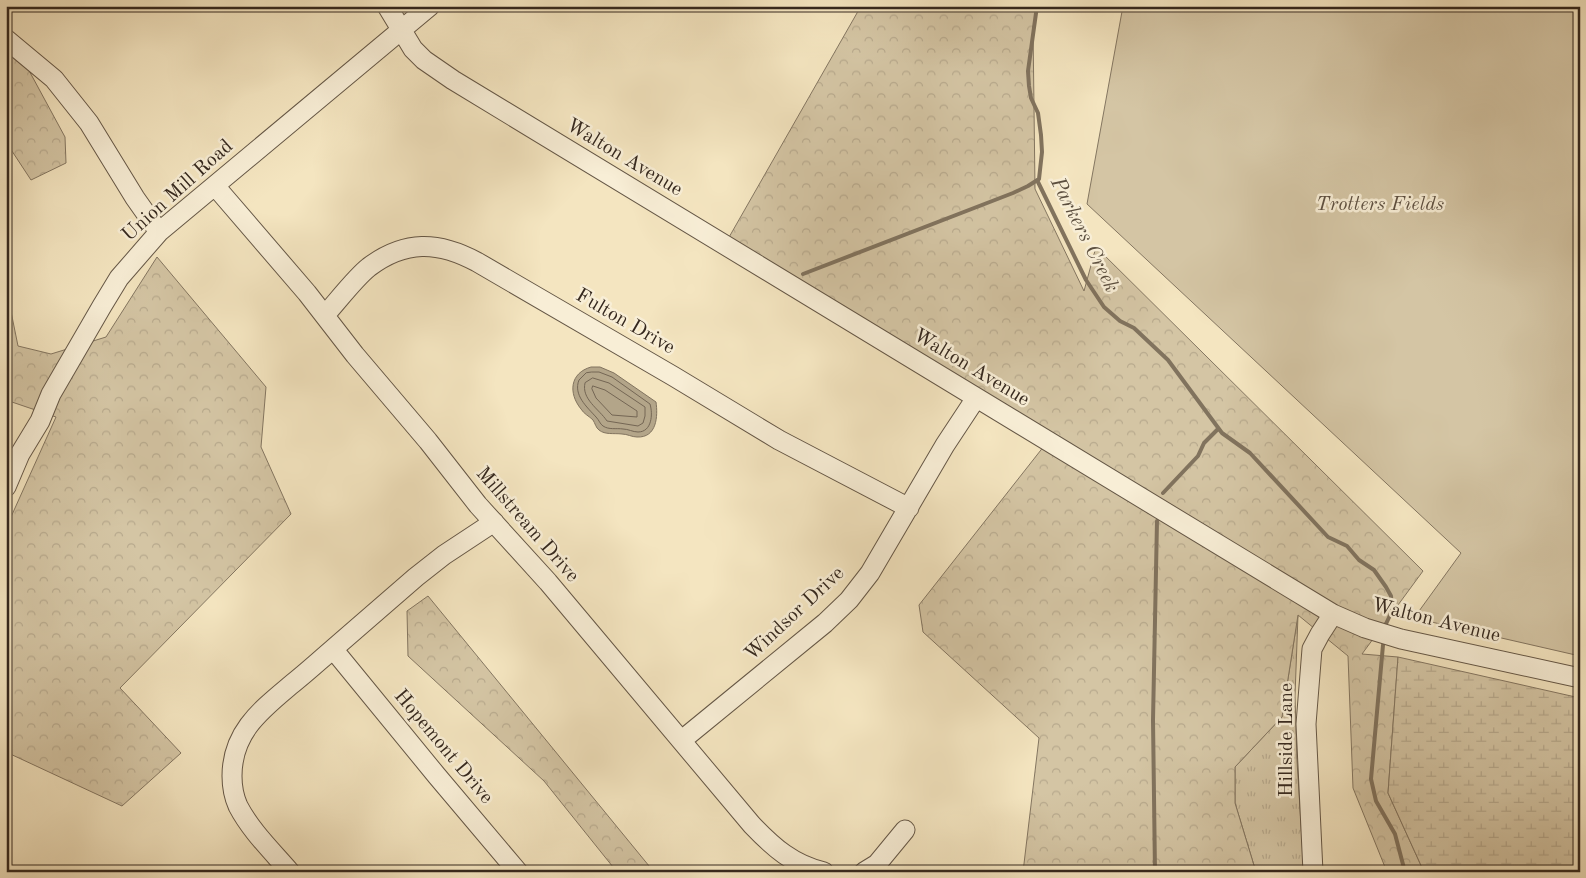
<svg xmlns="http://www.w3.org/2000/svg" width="1586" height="878" viewBox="0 0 1586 878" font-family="'Old Standard TT',serif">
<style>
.grass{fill:url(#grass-tufts);stroke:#847661}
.forest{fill:url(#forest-crowns);stroke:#847661}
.wetland{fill:url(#wetland-marsh);stroke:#847661}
.green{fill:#d4c5a4;stroke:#847661}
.water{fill:#b3a589;stroke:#81735e}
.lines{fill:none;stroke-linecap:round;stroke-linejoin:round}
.shore{stroke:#746654;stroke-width:1}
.stream{stroke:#81735e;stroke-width:4}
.minor-casing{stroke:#655746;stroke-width:21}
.minor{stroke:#f8eed6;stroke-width:19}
.labels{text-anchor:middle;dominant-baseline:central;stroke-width:5;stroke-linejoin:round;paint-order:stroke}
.street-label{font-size:20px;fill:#35281e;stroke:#f8eed6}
.park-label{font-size:20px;font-style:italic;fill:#5d4f40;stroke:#f8eed6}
.water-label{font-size:21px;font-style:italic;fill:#5b4e3e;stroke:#f8eed6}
</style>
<defs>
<pattern id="grass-tufts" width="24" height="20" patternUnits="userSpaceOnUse" patternTransform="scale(1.25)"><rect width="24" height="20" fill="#d4c5a4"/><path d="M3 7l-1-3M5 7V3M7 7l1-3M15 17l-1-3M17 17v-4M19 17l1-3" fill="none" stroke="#b7a98d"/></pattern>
<pattern id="forest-crowns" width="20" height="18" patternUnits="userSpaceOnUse" patternTransform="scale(1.25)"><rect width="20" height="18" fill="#d4c5a4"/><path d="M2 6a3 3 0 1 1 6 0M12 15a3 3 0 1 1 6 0" fill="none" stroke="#b7a98d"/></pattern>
<pattern id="wetland-marsh" width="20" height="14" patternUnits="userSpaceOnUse" patternTransform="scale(1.25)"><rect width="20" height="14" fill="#d4c5a4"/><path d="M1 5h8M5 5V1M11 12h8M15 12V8" fill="none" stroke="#b7a98d"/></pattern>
</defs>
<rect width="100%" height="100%" fill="#f4e5c0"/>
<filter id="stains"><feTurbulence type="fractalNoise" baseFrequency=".004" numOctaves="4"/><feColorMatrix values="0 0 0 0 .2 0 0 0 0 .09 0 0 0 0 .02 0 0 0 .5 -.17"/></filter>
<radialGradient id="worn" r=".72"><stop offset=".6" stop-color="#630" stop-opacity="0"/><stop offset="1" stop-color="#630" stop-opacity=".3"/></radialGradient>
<!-- grass -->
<path class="grass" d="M1298 615 1295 696 1297 761 1304 872H1256L1235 803V767L1282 717Z"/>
<!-- forest -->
<path class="forest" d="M861 6H1038L1033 27 1035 189 1084 291 1096 247 1423 571 1362 654 1398 657 1388 793 1424 872H1387L1353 788 1348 656 1298 615 1282 717 1235 767V803L1256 872H1023L1039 738 923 632 919 605 1048 441 724 246Z
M6 37 13 41 65 137 66 163 31 180 6 142Z
M157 257 266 387 261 447 291 514 120 688 181 753 122 806 6 752V528L56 417 6 400V287L18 346 51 354 106 337Z
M428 596 654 872H617L544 781 408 656 407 611Z"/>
<!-- wetland -->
<path class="wetland" d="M1398 657 1580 698V872H1424L1388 793Z"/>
<!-- green -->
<path class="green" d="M1123 6H1580V656L1414 618 1461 553 1087 204Z"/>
<!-- water -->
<path class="water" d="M591 367H600L614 373 656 402C658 416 657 438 637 437 632 437 627 434 622 434 614 433 605 435 599 430 596 428 595 423 593 420 589 416 584 414 581 409 568 393 570 373 591 367Z"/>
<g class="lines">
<!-- shore -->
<path class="shore" d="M592 372H599L612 377 650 404C653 414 652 432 638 432 633 432 628 429 623 429 616 428 609 430 603 426 600 424 599 420 596 417 587 407 573 395 579 380L586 373Z
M593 378 609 383 645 407V416L643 423 638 426 607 421C599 409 581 399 585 383Z
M593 386 605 390 637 411V417L612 415 596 398 592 389Z"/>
<!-- stream -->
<path class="stream" d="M1037 180 1086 280 1104 307 1120 321 1134 328 1168 360 1222 433 1250 453 1328 537 1347 546 1359 560 1374 570 1386 587 1391 596 1392 611 1385 626
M803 274 1013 193 1028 186 1039 179 1042 152 1041 135 1038 113 1031 98 1029 86 1028 71 1037 6
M1163 493 1198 456 1204 443 1218 429
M1383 645 1371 779 1376 801 1395 834 1405 872
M1155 872 1153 720 1157 521"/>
<defs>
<path id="minor" d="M387 6 413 49 424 60 453 80 1333 614 1365 628 1401 639 1580 678
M6 39 54 79 89 123 135 198 159 232
M215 186 307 293 355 355 428 441 478 505 548 582 752 825C773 847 793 865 824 872
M325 315C337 302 355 278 369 267 405 240 438 241 477 262L673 376 779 440 909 508
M6 487 20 454 40 421 51 394 102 306 119 278 159 232 430 6
M333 649 416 577 444 555 494 522
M682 740 825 623 849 600 870 573 945 445 976 398
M290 872C272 851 251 831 238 806 234 797 232 786 232 776 232 732 261 710 292 684 306 673 319 661 333 649L437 776 518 872
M864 872 877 864 905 830
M1313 872 1306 724 1312 649 1320 634 1333 614"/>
</defs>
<!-- minor casing -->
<use href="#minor" class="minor-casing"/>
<!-- minor -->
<use href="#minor" class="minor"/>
</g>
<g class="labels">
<!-- street labels -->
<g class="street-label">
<text transform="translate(624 158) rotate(31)">Walton Avenue</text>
<text transform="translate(178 191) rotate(-42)">Union Mill Road</text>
<text transform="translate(625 322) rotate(30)">Fulton Drive</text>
<text transform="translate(971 368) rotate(31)">Walton Avenue</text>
<text transform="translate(527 525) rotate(49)">Millstream Drive</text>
<text transform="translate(795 614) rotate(-43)">Windsor Drive</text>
<text transform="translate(1436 621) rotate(14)">Walton Avenue</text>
<text transform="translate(1287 740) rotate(-90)">Hillside Lane</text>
<text transform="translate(443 747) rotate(50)">Hopemont Drive</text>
</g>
<!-- park labels -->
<g class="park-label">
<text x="1380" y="205">Trotters Fields</text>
</g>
<!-- water labels -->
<g class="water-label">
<text transform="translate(1084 235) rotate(63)">Parkers Creek</text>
</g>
</g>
<!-- margin -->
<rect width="1586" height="878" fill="none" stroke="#f4e5c0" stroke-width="25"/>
<rect x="8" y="8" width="1571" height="863" fill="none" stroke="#35281e" stroke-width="2.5"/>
<rect x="12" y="12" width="1561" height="853" fill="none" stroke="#35281e"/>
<rect width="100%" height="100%" filter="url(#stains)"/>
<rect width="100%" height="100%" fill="url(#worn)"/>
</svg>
